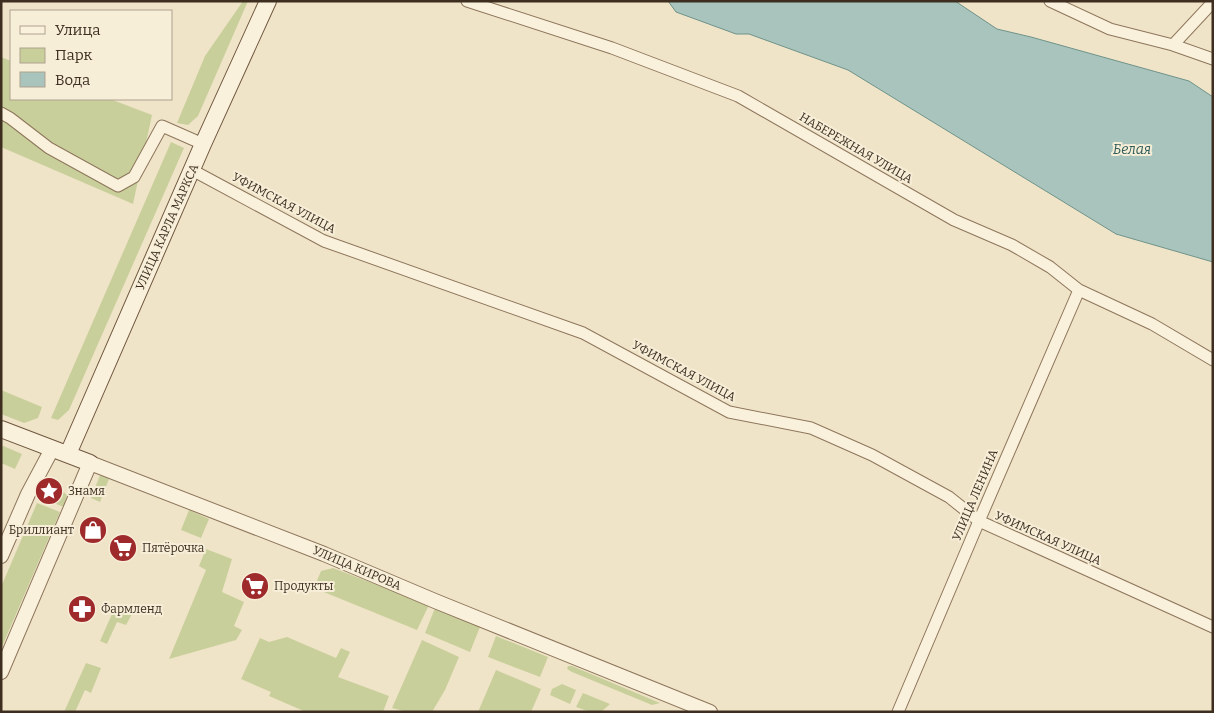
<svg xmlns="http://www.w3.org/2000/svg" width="1214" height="713" viewBox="0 0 1214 713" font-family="Bitter,serif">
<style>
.green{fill:#c9cf9b}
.water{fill:#a9c4bc;stroke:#6f938a}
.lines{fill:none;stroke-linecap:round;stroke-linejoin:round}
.minor-casing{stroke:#8d765c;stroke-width:13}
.tertiary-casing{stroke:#8d765c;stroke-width:16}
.secondary-casing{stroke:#6f573f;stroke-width:18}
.minor{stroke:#faf1dc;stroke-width:11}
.tertiary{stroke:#faf1dc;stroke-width:14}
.secondary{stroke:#faf1dc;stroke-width:16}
.labels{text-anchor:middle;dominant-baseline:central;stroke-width:4;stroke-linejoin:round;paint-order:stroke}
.street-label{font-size:12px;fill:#3d2e20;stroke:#f7eed8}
.poi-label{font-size:12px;fill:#3d2e20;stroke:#f7eed8;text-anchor:start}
.water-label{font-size:14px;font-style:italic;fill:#2f5d5a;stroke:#f7eed8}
</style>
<rect width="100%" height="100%" fill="#f0e4c8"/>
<!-- green -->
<path class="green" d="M243 1H248L198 116 188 125 177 123 205 56Z
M1 57 11 61V99H110L152 115 133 204 1 147Z
M171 142 184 148 69 410 58 420 51 418Z
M1 390 42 407 38 418 24 423 1 414Z
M1 445 22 454 15 469 1 463Z
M100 475 109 479 100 502 91 498Z
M56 485 67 495 64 507 38 497C41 487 45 486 56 485Z
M37 503 60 512 1 649V587Z
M189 510 209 519 201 538 181 530Z
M206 549 232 559 222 592 244 602 234 626 242 630 236 640 169 659 206 570 199 566Z
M333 568 429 605 417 630 314 588 321 571Z
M435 608 480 627 470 652 425 633Z
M121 609 132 614 126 625 117 622 107 644 100 641 112 614Z
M496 636 548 657 540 677 488 657Z
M287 637 336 658 341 648 350 652 338 677 389 696 383 712H306L269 696 271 692 241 679 260 638 269 642Z
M422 640 459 657 445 690 432 712H407L392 708Z
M86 663 101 668 91 693 85 690 75 712H64Z
M568 666H572L660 703 652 705 572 672 567 669Z
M496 670 541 689 531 712H478Z
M562 684 576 690 570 704 550 695 552 689Z
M583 693 610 704 601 712H590L576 707Z"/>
<!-- water -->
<path class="water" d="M668 1H955L997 29 1031 37 1189 81 1213 97V262L1116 234 848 70 749 34H736L676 12Z"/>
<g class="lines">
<defs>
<path id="minor" d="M467 1 612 48 738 96 954 220 1012 245 1050 267 1079 290 1152 324 1213 360
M1050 1 1110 29 1173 45 1213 59
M1173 45 1213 2
M1 113 10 118 49 148 118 186 134 177 162 126 203 144
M192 170 324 241 583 333 729 412 811 428 872 455 949 497 979 521 1213 627
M898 712 979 521 1079 290"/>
<path id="tertiary" d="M1 556 28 494 52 449
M1 672 90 463 324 554 435 601 710 712"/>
<path id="secondary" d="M1 429 90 463
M68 454 203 144 268 1"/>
</defs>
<!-- minor casing -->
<use href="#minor" class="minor-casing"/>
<!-- tertiary casing -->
<use href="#tertiary" class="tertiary-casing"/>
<!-- secondary casing -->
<use href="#secondary" class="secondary-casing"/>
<!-- minor -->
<use href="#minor" class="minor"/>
<!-- tertiary -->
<use href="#tertiary" class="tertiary"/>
<!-- secondary -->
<use href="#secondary" class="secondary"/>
</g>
<!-- icons -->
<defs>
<symbol id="sight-disc" viewBox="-11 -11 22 22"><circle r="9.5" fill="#9e2a2b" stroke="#f7eed8"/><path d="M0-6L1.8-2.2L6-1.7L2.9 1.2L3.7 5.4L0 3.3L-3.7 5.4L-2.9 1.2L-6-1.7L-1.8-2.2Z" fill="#fff"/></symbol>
<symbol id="shop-disc" viewBox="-11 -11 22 22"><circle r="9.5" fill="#9e2a2b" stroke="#f7eed8"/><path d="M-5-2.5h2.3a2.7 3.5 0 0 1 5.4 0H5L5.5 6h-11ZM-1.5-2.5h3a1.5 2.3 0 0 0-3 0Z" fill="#fff"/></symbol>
<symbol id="supermarket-disc" viewBox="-11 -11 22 22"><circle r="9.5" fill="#9e2a2b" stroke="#f7eed8"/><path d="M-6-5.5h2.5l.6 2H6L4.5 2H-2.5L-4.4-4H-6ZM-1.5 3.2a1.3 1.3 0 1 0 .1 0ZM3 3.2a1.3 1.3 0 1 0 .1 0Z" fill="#fff"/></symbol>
<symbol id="pharmacy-disc" viewBox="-11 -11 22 22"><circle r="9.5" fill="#9e2a2b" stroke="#f7eed8"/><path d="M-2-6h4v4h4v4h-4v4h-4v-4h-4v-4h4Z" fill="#fff"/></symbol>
</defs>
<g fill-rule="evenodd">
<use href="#sight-disc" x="33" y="475" width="32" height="32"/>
<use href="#shop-disc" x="77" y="514" width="32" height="32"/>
<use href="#supermarket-disc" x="107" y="532" width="32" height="32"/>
<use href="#supermarket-disc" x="239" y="570" width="32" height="32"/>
<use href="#pharmacy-disc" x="66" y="593" width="32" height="32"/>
</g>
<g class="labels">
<!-- street labels -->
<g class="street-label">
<text transform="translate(856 148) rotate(30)">НАБЕРЕЖНАЯ УЛИЦА</text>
<text transform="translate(284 203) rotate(28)">УФИМСКАЯ УЛИЦА</text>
<text transform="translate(167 227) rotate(-66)">УЛИЦА КАРЛА МАРКСА</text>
<text transform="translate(684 371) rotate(28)">УФИМСКАЯ УЛИЦА</text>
<text transform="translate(975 495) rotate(-67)">УЛИЦА ЛЕНИНА</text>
<text transform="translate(1048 538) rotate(24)">УФИМСКАЯ УЛИЦА</text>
<text transform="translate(357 568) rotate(23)">УЛИЦА КИРОВА</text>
</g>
<!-- poi labels -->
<g class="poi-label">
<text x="68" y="491">Знамя</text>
<text x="74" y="530" text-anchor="end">Бриллиант</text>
<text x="142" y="548">Пятёрочка</text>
<text x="274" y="586">Продукты</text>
<text x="101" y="609">Фармленд</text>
</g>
<!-- water labels -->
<g class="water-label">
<text x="1132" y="149">Белая</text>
</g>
</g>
<!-- border -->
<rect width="1214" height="713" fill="none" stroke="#3d2e20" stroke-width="5"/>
<!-- legend -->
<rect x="10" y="10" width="162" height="90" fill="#f7eed8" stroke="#ada18e"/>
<rect x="20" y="26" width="25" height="8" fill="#faf1dc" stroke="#ada18e"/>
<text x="55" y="35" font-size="15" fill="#3d2e20">Улица</text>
<rect x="20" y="48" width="25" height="15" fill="#c9cf9b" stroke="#ada18e"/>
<text x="55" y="60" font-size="15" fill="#3d2e20">Парк</text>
<rect x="20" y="72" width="25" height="15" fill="#a9c4bc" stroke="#ada18e"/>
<text x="55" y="85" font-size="15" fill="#3d2e20">Вода</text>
</svg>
